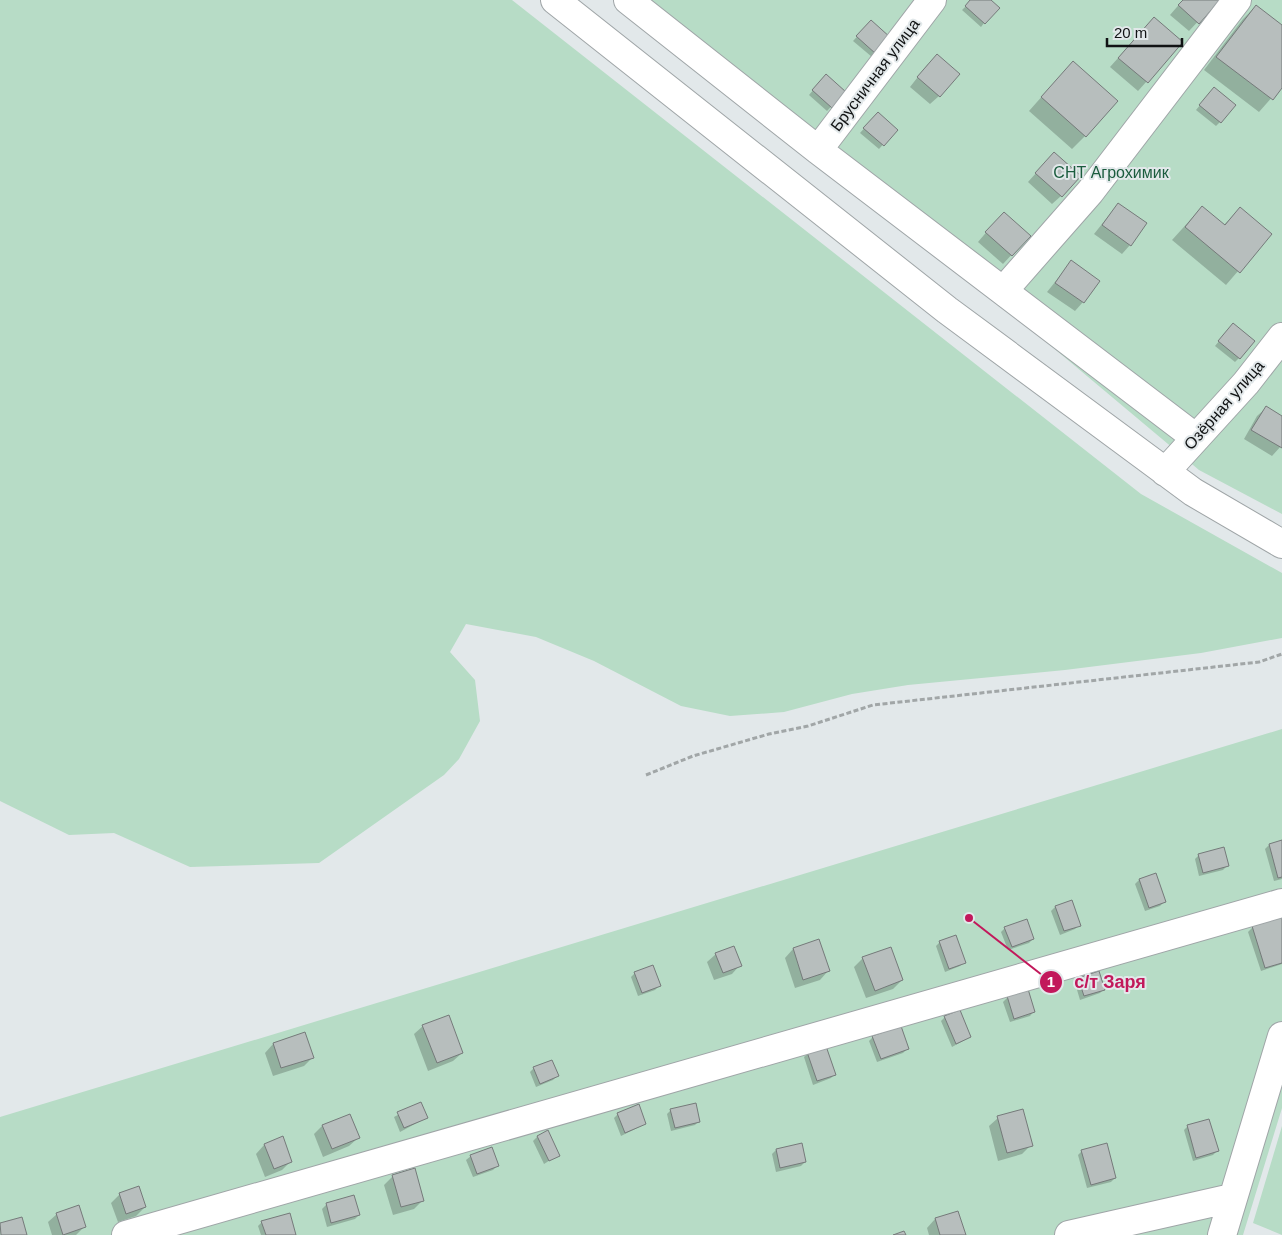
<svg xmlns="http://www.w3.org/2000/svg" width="1282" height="1235" viewBox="0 0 1282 1235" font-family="Helvetica,sans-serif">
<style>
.green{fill:#b7dcc6}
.shadow{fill:#0003}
.building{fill:#b7bebd;stroke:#757a7a}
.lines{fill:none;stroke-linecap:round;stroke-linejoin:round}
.minor-casing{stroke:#9fa5a7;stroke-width:30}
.path{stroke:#a1a6a7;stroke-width:3;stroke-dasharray:5 2.5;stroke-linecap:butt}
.minor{stroke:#fff;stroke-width:28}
.labels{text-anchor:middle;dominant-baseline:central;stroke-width:4;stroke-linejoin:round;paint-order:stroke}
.street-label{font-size:16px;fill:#111314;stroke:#e2e8ea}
.park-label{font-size:16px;fill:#1b5c3e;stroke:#e2e8ea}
.leader{fill:none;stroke:#c2185b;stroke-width:2}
.callout-dot{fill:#c2185b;stroke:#e2e8ea;stroke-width:2}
.mark-label{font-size:15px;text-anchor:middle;font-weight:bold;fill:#fff}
.callout-label{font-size:18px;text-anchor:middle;font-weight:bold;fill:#c2185b;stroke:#e2e8ea;stroke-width:4;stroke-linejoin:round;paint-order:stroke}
</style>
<rect width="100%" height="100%" fill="#e2e8ea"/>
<!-- green -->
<path class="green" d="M0 0H512L1141 494 1282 573V638L1201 653 1065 670 908 685 852 694 784 712 730 716 681 706 594 661 536 637 466 624 450 652 475 680 480 721 459 759 444 775 319 863 190 867 114 833 69 835 0 801Z
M639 0H1282V514L1199 470Z
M1282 729V1108L1243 1235H0V1117Z
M1282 1126V1235L1253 1223Z"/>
<!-- shadow -->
<path class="shadow" d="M972 0H989L984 23 981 27 962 10Z
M1183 0H1218L1189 31 1170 15Z
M1256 6 1282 26V86L1259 112 1204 70 1243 19Z
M1154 18 1182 42 1138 91 1110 67Z
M871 22 889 38 872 57 853 41Z
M928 64 939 96 930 104 910 87Z
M826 75 845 92 827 111 809 95Z
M1060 76 1085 136 1072 149 1029 111Z
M1210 93 1220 122 1216 126 1196 110Z
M878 113 896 130 879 149 860 133Z
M1045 163 1061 196 1052 204 1028 182Z
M1118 204 1130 245 1122 254 1094 234Z
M1202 207 1223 226 1240 208 1270 234 1226 285 1172 240Z
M995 222 1029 236 1003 264 978 242Z
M1071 262 1083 302 1075 311 1047 292Z
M1229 329 1239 358 1235 362 1215 346Z
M1266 408 1282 417V445L1272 456 1244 439 1257 416Z
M1282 841V879L1274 881 1265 849 1269 845Z
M1199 855 1227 866 1223 870 1199 876 1195 859Z
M1139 880 1164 902 1160 906 1145 911 1135 884Z
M1071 901 1079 925 1075 929 1060 935 1051 911 1055 907Z
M1282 918V964L1261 971 1248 932 1252 928Z
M1005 928 1033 939 1029 943 1008 950 1001 932Z
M818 941 828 971 820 980 795 988 785 958 793 949Z
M940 942 964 962 960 966 945 972 936 946Z
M716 954 740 965 732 974 714 980 707 962Z
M863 958 902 980 893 989 866 998 854 967Z
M635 973 659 986 655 990 638 996 631 977Z
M1079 979 1104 989 1100 993 1080 1000 1075 983Z
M1007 998 1034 1011 1030 1016 1010 1022 1003 1002Z
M945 1017 970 1037 952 1047 941 1021Z
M423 1026 462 1053 453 1061 428 1071 414 1034Z
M304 1034 313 1057 304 1066 273 1076 265 1053 273 1044Z
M873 1037 907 1049 903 1053 877 1062 869 1041Z
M808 1053 835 1074 831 1078 813 1085 804 1057Z
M551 1061 557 1076 553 1080 536 1087 530 1072 534 1068Z
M420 1103 426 1118 400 1132 394 1117Z
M671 1110 699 1121 695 1125 671 1131 667 1114Z
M618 1114 645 1124 621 1136 614 1118Z
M998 1118 1031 1145 1022 1154 998 1161 989 1126Z
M322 1126 358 1138 349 1146 323 1157 314 1134Z
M1188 1126 1217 1151 1213 1155 1193 1161 1184 1130Z
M537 1137 558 1155 544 1164 533 1141Z
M282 1138 291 1161 282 1170 265 1177 256 1154 264 1145Z
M801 1145 805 1162 801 1166 776 1172 772 1154 776 1150Z
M1082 1151 1115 1178 1111 1182 1087 1188 1078 1155Z
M471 1156 497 1166 493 1170 473 1177 466 1160Z
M393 1176 423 1200 414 1209 393 1215 384 1185Z
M120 1194 145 1207 136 1216 118 1222 111 1203Z
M353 1197 359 1215 355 1219 327 1227 322 1209 326 1205Z
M57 1214 85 1226 76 1235H52L48 1222Z
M935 1219 964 1235H929L927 1228Z
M262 1222 295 1235H261L258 1226Z"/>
<!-- building -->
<path class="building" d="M970 0H991L1000 8 985 24 965 6Z
M1183 0H1220L1199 24 1178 5Z
M1256 5 1282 25V88L1273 100 1216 57Z
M1154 17 1183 42 1148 83 1118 58Z
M871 20 891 38 876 54 856 36Z
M937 54 960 74 940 97 917 77Z
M1073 61 1118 101 1086 137 1041 97Z
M826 74 846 92 832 108 812 90Z
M1214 87 1236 105 1221 123 1199 105Z
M878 112 898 130 884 146 863 128Z
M1054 152 1081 176 1062 197 1035 173Z
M1118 203 1147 223 1131 246 1102 225Z
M1202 206 1225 225 1240 207 1272 234 1240 273 1185 227Z
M1004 212 1031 236 1012 256 985 232Z
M1071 260 1100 281 1084 303 1055 283Z
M1233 323 1255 341 1240 359 1218 341Z
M1266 406 1282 416V448L1251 430Z
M1282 840V877L1278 878 1269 844Z
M1224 847 1229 866 1203 873 1198 854Z
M1156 873 1166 902 1149 908 1139 879Z
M1072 900 1081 926 1064 931 1055 906Z
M1282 917V963L1265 968 1252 926Z
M1027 919 1034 939 1012 947 1004 927Z
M956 935 966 963 949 969 939 941Z
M819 939 830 971 803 980 793 948Z
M734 946 742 966 723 973 715 953Z
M891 947 903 980 875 991 862 957Z
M653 965 661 986 642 993 634 972Z
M1099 971 1105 990 1084 996 1078 978Z
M1028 989 1035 1012 1014 1019 1007 996Z
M960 1010 971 1037 956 1044 944 1016Z
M449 1015 463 1053 437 1063 422 1025Z
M901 1026 909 1049 881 1059 872 1036Z
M305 1032 314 1058 281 1068 273 1043Z
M826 1046 836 1075 817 1081 807 1052Z
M552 1060 559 1076 540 1084 533 1067Z
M421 1102 428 1118 404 1128 397 1112Z
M696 1103 700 1122 675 1128 670 1109Z
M639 1104 646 1124 625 1133 617 1113Z
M1023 1109 1033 1146 1007 1153 997 1116Z
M350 1114 360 1138 332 1149 322 1125Z
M1209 1119 1219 1151 1196 1158 1187 1125Z
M548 1130 560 1156 549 1161 537 1136Z
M283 1136 292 1162 274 1169 264 1144Z
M802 1143 806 1162 780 1168 776 1149Z
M1107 1143 1116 1178 1091 1185 1081 1150Z
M492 1147 499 1166 477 1174 470 1155Z
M415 1168 424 1201 401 1207 392 1175Z
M139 1186 146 1207 126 1214 119 1193Z
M354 1195 360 1215 331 1223 326 1203Z
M79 1205 86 1227 63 1235 56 1213Z
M958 1211 966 1235H940L935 1218Z
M290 1213 296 1235H266L261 1221Z
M22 1217 27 1235H1L0 1223Z
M904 1231 906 1235H893Z"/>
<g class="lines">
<defs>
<path id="minor" d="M555 0 947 310 1193 492 1282 544
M628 0 818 150 1196 438
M818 150 932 0
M1003 291 1090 192 1237 0
M1165 472 1246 383 1282 337
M126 1235 1282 903
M1069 1235 1232 1198
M1222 1235 1282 1036"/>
</defs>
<!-- minor casing -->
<use href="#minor" class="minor-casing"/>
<!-- path -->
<path class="path" d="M646 775 693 756 769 734 808 726 873 705 1259 662 1282 654"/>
<!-- minor -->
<use href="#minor" class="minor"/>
</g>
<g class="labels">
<!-- street labels -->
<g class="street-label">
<text transform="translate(875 75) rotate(-53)">Брусничная улица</text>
<text transform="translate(1224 405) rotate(-49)">Озёрная улица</text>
</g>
<!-- park labels -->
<g class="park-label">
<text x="1111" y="172">СНТ Агрохимик</text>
</g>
</g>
<!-- callouts -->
<path class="leader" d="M969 918L1051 982"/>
<g class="callout-dot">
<circle cx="969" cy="918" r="5"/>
<circle cx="1051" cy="982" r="12"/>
</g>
<g class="mark-label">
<text x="1051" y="987">1</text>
</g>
<g class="callout-label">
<text x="1110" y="988">с/т Заря</text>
</g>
<!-- scale -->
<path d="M1107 38v8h75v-8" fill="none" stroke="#111314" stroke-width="2.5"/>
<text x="1114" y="38" font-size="15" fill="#111314" stroke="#e2e8ea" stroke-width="4" paint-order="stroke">20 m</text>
</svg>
